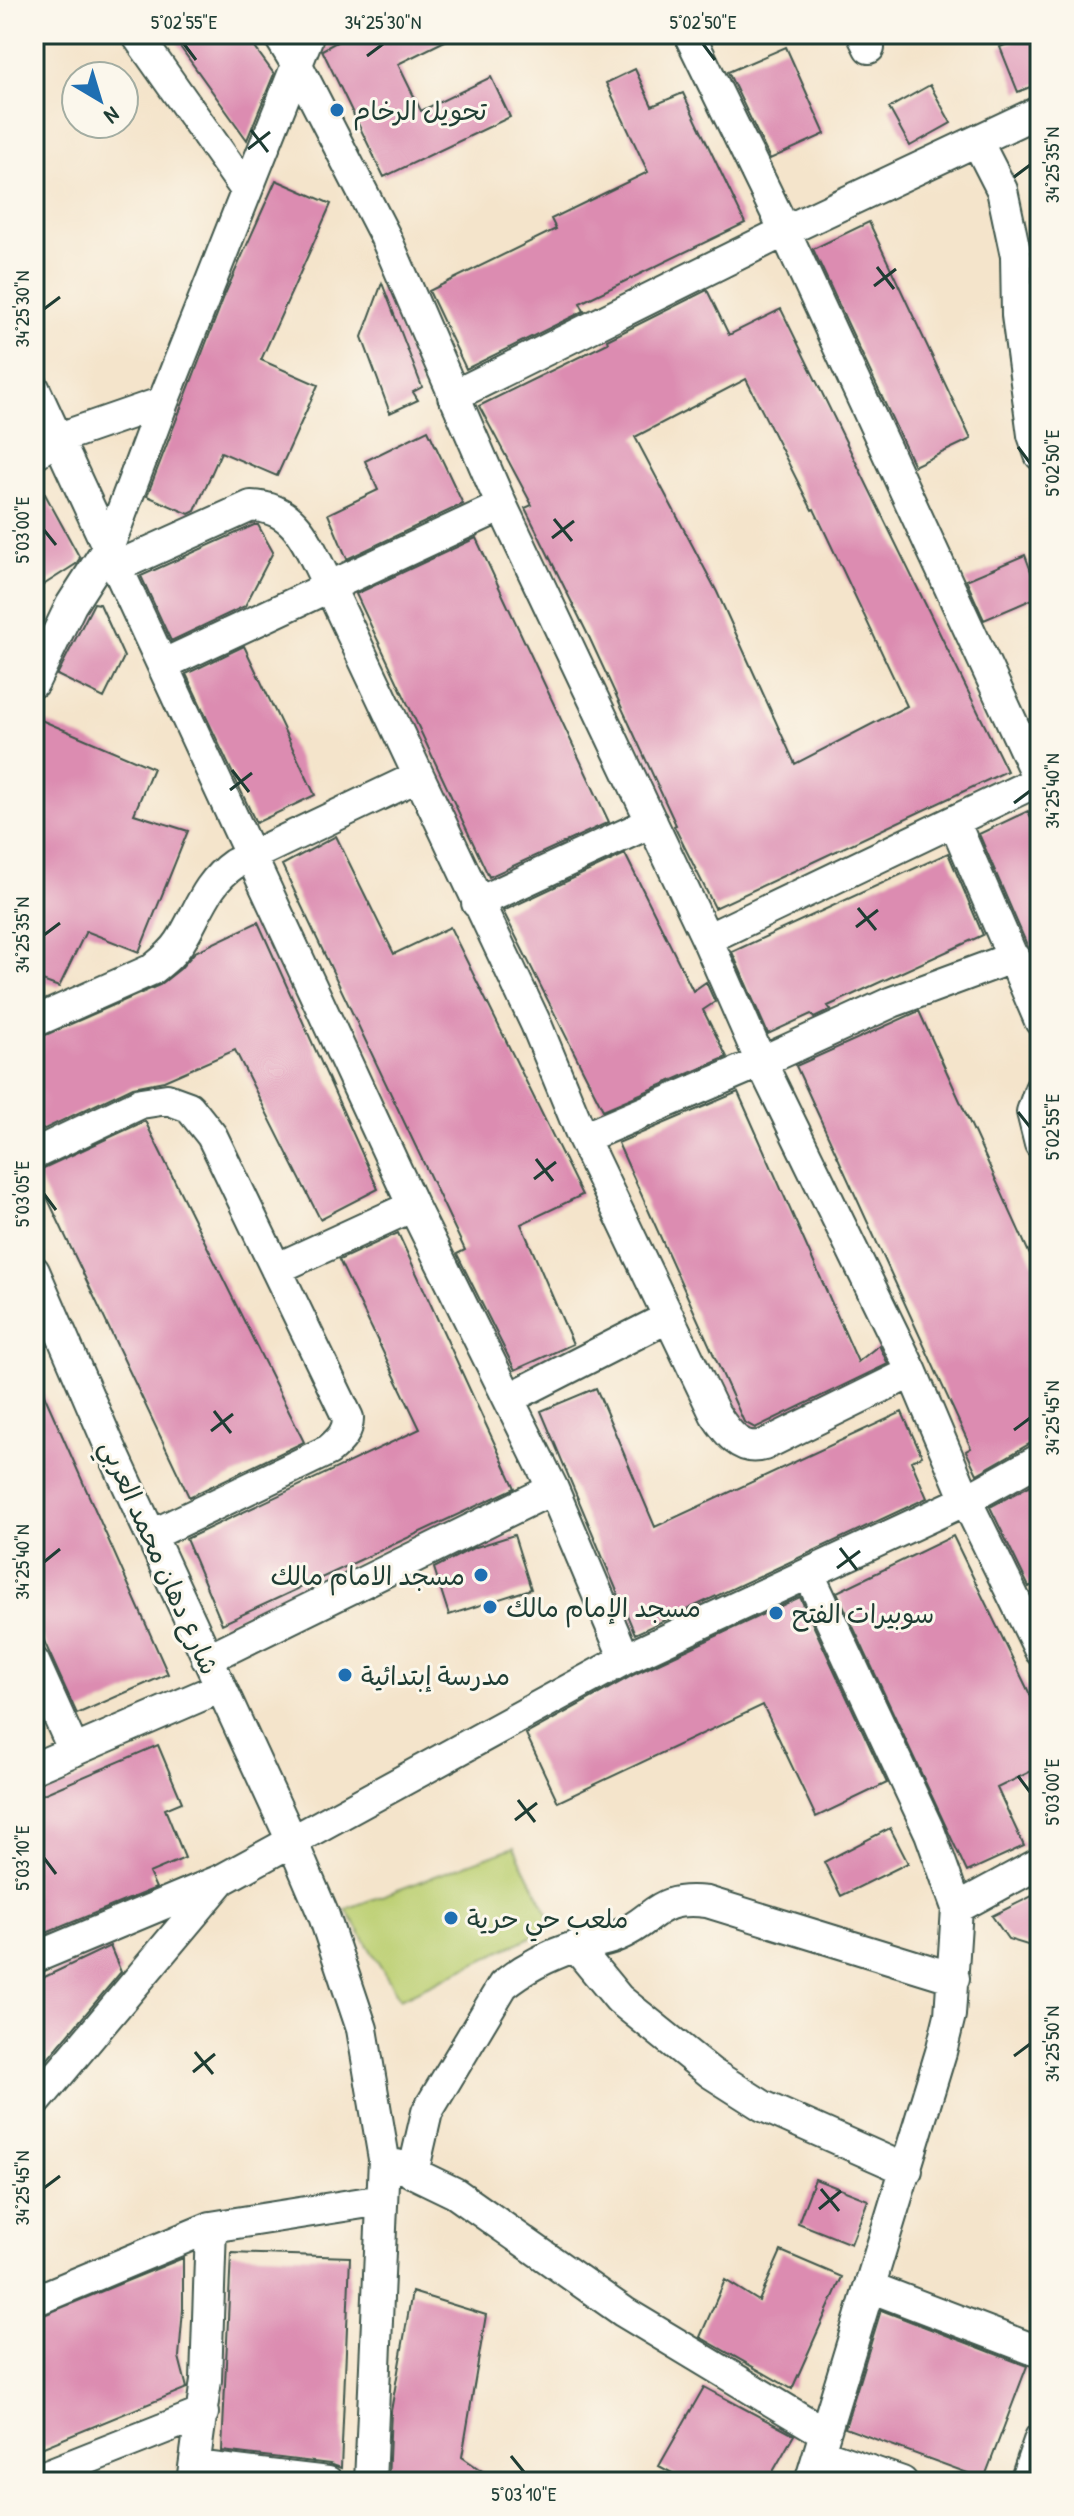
<svg xmlns="http://www.w3.org/2000/svg" width="1074" height="2516" viewBox="0 0 1074 2516" font-family="'Patrick Hand','Playpen Sans Arabic',sans-serif">
<style>
.green{fill:#bdd074;stroke:#6e8654;stroke-width:2}
.building{fill:#dc8cb1;fill-rule:evenodd}
.lines{fill:none;stroke-linecap:round;stroke-linejoin:round}
.minor-casing{stroke:#3f564b;stroke-width:34}
.minor{stroke:#fff;stroke-width:30}
.ticks{fill:none;stroke:#1f3d34;stroke-width:3}
.poi-dot{fill:#1f6fb2;stroke:#fbf7ec;stroke-width:3}
.labels{text-anchor:middle;dominant-baseline:central;stroke-width:6;stroke-linejoin:round;paint-order:stroke}
.poi-label{font-size:26px;fill:#1f3d34;stroke:#fbf7ec;text-anchor:start}
.street-label{font-size:26px;fill:#1f3d34;stroke:#fbf7ec}
.neatline{fill:none;stroke:#1f3d34;stroke-width:3}
.ticks-label{font-size:20px;text-anchor:middle;fill:#1f3d34}
</style>
<rect width="100%" height="100%" fill="#fbf7ec"/>
<filter id="ink" filterUnits="userSpaceOnUse"><feTurbulence type="fractalNoise" baseFrequency=".0125" numOctaves="2"/><feDisplacementMap in="SourceGraphic" scale="16" xChannelSelector="R" yChannelSelector="G"/><feConvolveMatrix kernelMatrix="1 2 1 2 8 2 1 2 1" color-interpolation-filters="sRGB"/></filter>
<filter id="wash" filterUnits="userSpaceOnUse"><feTurbulence type="fractalNoise" baseFrequency=".006" numOctaves="4" result="noise"/><feDisplacementMap in="SourceGraphic" scale="32" xChannelSelector="R" yChannelSelector="G"/><feGaussianBlur stdDeviation="1.8" result="paint"/><feColorMatrix in="noise" values="0 0 0 0 0 0 0 0 0 0 0 0 0 0 0 0 0 1.4 0 .05"/><feComposite in="paint" operator="in"/></filter>
<g filter="url(#wash)">
<rect width="100%" height="100%" fill="#f4e4cb"/>
<!-- green -->
<path class="green" d="M514 1847 554 1926 400 1999 346 1909Z"/>
<g id="blocks">
<!-- building -->
<path class="building" d="M171 34H245L274 74 247 140Z
M351 34H459L398 64 421 111 491 77 510 117 384 177 322 50Z
M1032 34H1040V83L1018 92 1000 47Z
M786 47 825 134 770 159 728 72Z
M635 69 652 106 683 93 745 223 580 303 584 311 466 369 429 291 556 229 551 219 648 172 606 83Z
M930 85 951 123 910 146 889 108Z
M276 180 331 204 261 360 318 385 277 476 221 452 195 511 189 514 147 496 225 294Z
M869 222 971 439 914 466 813 249Z
M382 283 422 387 413 392 418 400 390 413 362 337Z
M707 290 729 335 781 309 1007 771 715 908 674 826 676 825 590 639 525 508 532 505 479 406 608 343 607 340ZM746 379 812 510 814 509 907 706 795 764 717 592 635 437Z
M428 430 463 504 347 559 328 514 378 490 365 461Z
M34 474 80 558 76 564 34 591Z
M254 525H258L273 552 245 606 171 641 141 576Z
M476 538 609 822 489 877 356 594Z
M1025 555 1040 596 984 620 966 580Z
M94 603 100 604 124 657 104 698 57 675Z
M244 646 315 795 256 823 186 674Z
M34 717 153 768 134 814 188 831 139 952 86 931 59 987 34 978Z
M1028 811 1040 837V975L979 834Z
M336 836 394 954 450 927 582 1195 521 1224 573 1344 515 1370 457 1254 465 1250 282 865Z
M948 853 983 935 828 1006 831 1010 814 1018 811 1014 768 1034 732 952Z
M625 854 693 991 706 982 715 1002 703 1010 727 1057 603 1110 503 911Z
M258 922 378 1189 320 1219 235 1050 164 1081 133 1087 34 1134V1040L160 985 180 969 195 952Z
M919 1011 1040 1277V1441L1031 1443 977 1474 966 1451 971 1448 796 1066Z
M738 1092 858 1362 879 1345 888 1364 755 1428 744 1422 618 1143Z
M145 1121 304 1442 189 1497 35 1172Z
M398 1233 515 1488 222 1624 186 1539 420 1429 339 1260Z
M34 1372 168 1674 77 1714 34 1619Z
M596 1388 655 1527 902 1412 922 1456 911 1461 927 1498 635 1634 541 1411Z
M1040 1480V1581L1029 1587 990 1507Z
M514 1535 531 1589 449 1615 434 1568 473 1548Z
M953 1536 1040 1715V1767L997 1788 1024 1846 967 1872 837 1592Z
M800 1597 887 1783 816 1817 763 1705 558 1802 526 1734 633 1675Z
M158 1745 182 1802 165 1809 185 1858 149 1873 156 1888 34 1938V1798Z
M890 1828 908 1863 841 1896 824 1862Z
M1040 1892V1949L1008 1939 992 1916Z
M110 1946 121 1972 46 2061 34 2072V1982Z
M815 2179 868 2200 851 2244 798 2223Z
M781 2251 842 2277 792 2389 700 2337 725 2280 759 2301Z
M231 2253 350 2257 341 2468 330 2464 222 2451Z
M183 2258V2309L179 2357 187 2388 34 2451V2319Z
M412 2292 486 2315 462 2457 498 2482H388L391 2411Z
M881 2310 1027 2366 984 2479 845 2428Z
M704 2387 794 2435 767 2482H689L659 2466Z"/>
</g>
</g>
<g filter="url(#ink)">
<use href="#blocks" fill-opacity="0" stroke="#3f564b" stroke-width="2"/>
<g class="lines">
<defs>
<path id="minor" d="M136 34 246 190
M278 34 297 65 385 236 502 506 707 939 761 1062 912 1372 966 1500 1040 1651
M689 34 785 231 1040 783
M862 34 869 48
M977 141 1002 190 1016 256 1017 315 1033 435 1040 455
M34 388 413 1206 553 1489 625 1659
M453 396 785 231 1040 111
M34 454 59 438 163 402
M118 566 251 506C300 507 309 550 330 588L536 1024 583 1138 715 1414C727 1432 740 1452 764 1445L912 1372
M164 664 502 506
M34 682 71 605 109 546 163 402 309 34
M954 821 1040 1021
M477 903 652 822
M707 939 1040 780
M34 1022 153 969C163 961 173 953 180 942 198 914 205 884 234 864L417 777
M1040 1089 1032 1112 1040 1144
M583 1138 761 1062 892 1002 1014 957
M34 1154 141 1103 167 1099 189 1107 212 1136 348 1418C348 1433 340 1440 329 1450L152 1535
M276 1269 413 1206
M34 1271 107 1440 292 1841 324 1916 362 2029 384 2159 370 2482
M510 1398 669 1317
M809 1574 930 1833 957 1908
M207 1659 553 1489
M34 1662 74 1751
M34 1768 219 1688
M576 1947 619 1999 711 2073 763 2106 907 2170
M34 1958 223 1879 625 1659 966 1500 1040 1459
M34 2104 220 1882
M397 2165 455 2193 624 2312 825 2433
M413 2173 427 2112 503 1985C525 1967 547 1956 574 1947 588 1943 604 1942 617 1936 658 1919 653 1896 707 1902L954 1978
M870 2287 1040 2352
M34 2301 211 2227 382 2200
M819 2453 902 2482
M195 2466 328 2482
M34 2480 203 2413
M192 2482 206 2380 211 2227
M810 2482 941 2052 950 2015 957 1908 1040 1863
M1025 2482 1040 2438"/>
</defs>
<!-- minor casing -->
<use href="#minor" class="minor-casing"/>
<!-- minor -->
<use href="#minor" class="minor"/>
</g>
</g>
<!-- ticks -->
<path class="ticks" d="M184 44 196 60M703 44 715 60M367 56 383 44M251 130 268 152M248 149 270 132M1014 177 1030 165M877 267 894 289M874 286 896 269M44 309 60 297M1018 447 1030 463M554 519 572 541M44 530 56 545M552 538 574 521M232 770 249 792M230 790 252 773M1014 803 1030 791M858 908 876 930M856 927 878 910M44 935 60 923M1018 1112 1030 1127M536 1159 553 1181M534 1179 556 1162M44 1194 56 1210M214 1411 231 1433M1014 1430 1030 1418M211 1431 233 1414M840 1548 857 1570M44 1562 60 1549M837 1568 860 1551M1018 1776 1030 1792M518 1800 535 1822M515 1820 537 1803M44 1858 56 1874M195 2052 213 2074M1014 2056 1030 2044M193 2072 215 2054M44 2188 60 2176M821 2189 839 2211M819 2209 841 2191M511 2456 524 2472"/>
<!-- markers -->
<g class="poi-dot">
<circle cx="337" cy="110" r="8"/>
<circle cx="481" cy="1575" r="8"/>
<circle cx="490" cy="1607" r="8"/>
<circle cx="776" cy="1613" r="8"/>
<circle cx="345" cy="1675" r="8"/>
<circle cx="451" cy="1918" r="8"/>
</g>
<g class="labels">
<!-- poi labels -->
<g class="poi-label">
<text x="353" y="110">تحويل الرخام</text>
<text x="465" y="1575" text-anchor="end">مسجد الامام مالك</text>
<text x="506" y="1607">مسجد الإمام مالك</text>
<text x="792" y="1613">سوبيرات الفتح</text>
<text x="361" y="1675">مدرسة إبتدائية</text>
<text x="467" y="1918">ملعب حي حرية</text>
</g>
<!-- street labels -->
<g class="street-label">
<text transform="translate(160 1557) rotate(66)">شارع دهان محمد العربي</text>
</g>
</g>
<!-- margin -->
<rect width="1074" height="2516" fill="none" stroke="#fbf7ec" stroke-width="88"/>
<!-- north arrow -->
<g transform="translate(100 100) rotate(142)"><circle r="38" fill="#fbf7ec" stroke="#a3ada2" stroke-width="2"/>
<path d="M0-6L14 30L0 20L-14 30Z" fill="#1f6fb2"/>
<text y="-12" font-size="22" font-weight="bold" text-anchor="middle" fill="#1f3d34">N</text>
</g>
<rect x="44" y="44" width="986" height="2428" class="neatline"/>
<g class="ticks-label">
<text x="184" y="29">5°02'55"E</text>
<text x="383" y="29">34°25'30"N</text>
<text x="703" y="29">5°02'50"E</text>
<text transform="translate(1052 165) rotate(-90)" y="7">34°25'35"N</text>
<text transform="translate(22 309) rotate(-90)" y="7">34°25'30"N</text>
<text transform="translate(1052 463) rotate(-90)" y="7">5°02'50"E</text>
<text transform="translate(22 530) rotate(-90)" y="7">5°03'00"E</text>
<text transform="translate(1052 791) rotate(-90)" y="7">34°25'40"N</text>
<text transform="translate(22 935) rotate(-90)" y="7">34°25'35"N</text>
<text transform="translate(1052 1127) rotate(-90)" y="7">5°02'55"E</text>
<text transform="translate(22 1194) rotate(-90)" y="7">5°03'05"E</text>
<text transform="translate(1052 1418) rotate(-90)" y="7">34°25'45"N</text>
<text transform="translate(22 1562) rotate(-90)" y="7">34°25'40"N</text>
<text transform="translate(1052 1792) rotate(-90)" y="7">5°03'00"E</text>
<text transform="translate(22 1858) rotate(-90)" y="7">5°03'10"E</text>
<text transform="translate(1052 2044) rotate(-90)" y="7">34°25'50"N</text>
<text transform="translate(22 2188) rotate(-90)" y="7">34°25'45"N</text>
<text x="524" y="2501">5°03'10"E</text>
</g>
</svg>
